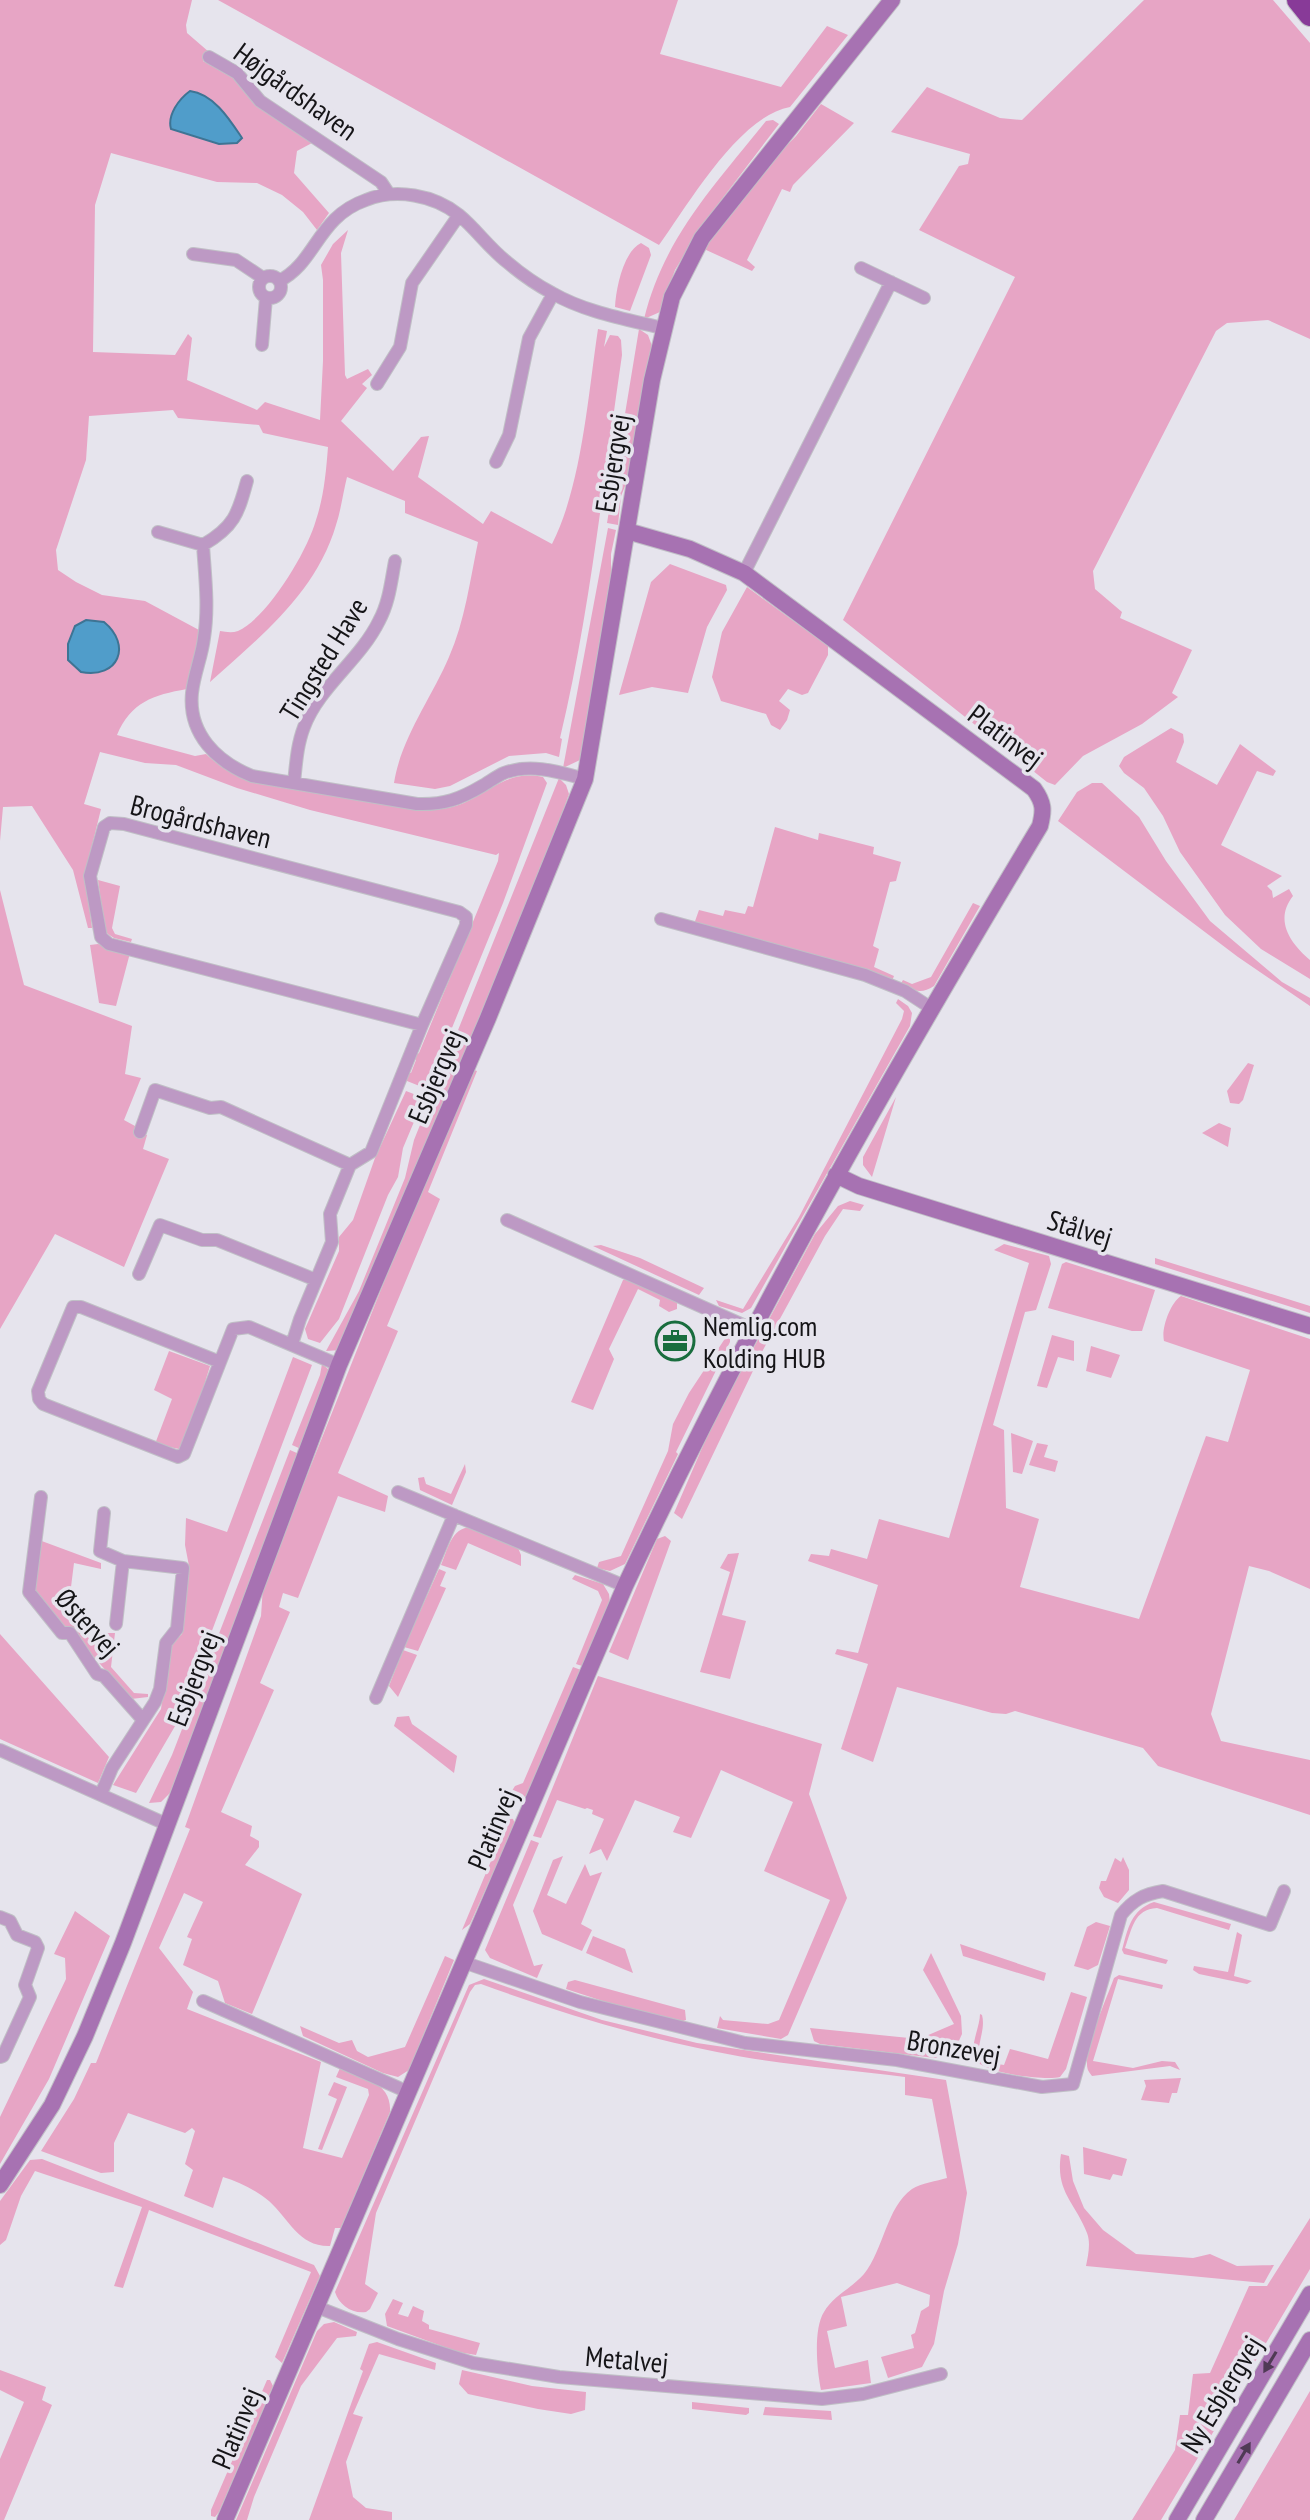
<svg xmlns="http://www.w3.org/2000/svg" width="1310" height="2520" viewBox="0 0 1310 2520" font-family="'PT Sans Narrow',sans-serif">
<style>
.green{fill:#e7a5c5}
.water{fill:#509dca;stroke:#3e7494;stroke-width:2}
.lines{fill:none;stroke-linecap:round;stroke-linejoin:round}
.street-casing{stroke:#c0bfc6;stroke-width:14}
.secondary-casing{stroke:#c0bfc6;stroke-width:18}
.highway-casing{stroke:#c0bfc6;stroke-width:24}
.street{stroke:#bd99c4;stroke-width:12}
.secondary{stroke:#a772b2;stroke-width:16}
.highway{stroke:#883a98;stroke-width:22}
.oneway{fill:#4f3a55}
.labels{text-anchor:middle;dominant-baseline:central;stroke-width:7;stroke-linejoin:round;paint-order:stroke}
.street-label{font-size:28px;fill:#151417;stroke:#e6e4ed}
.poi-label{font-size:28px;fill:#151417;stroke:#e6e4ed;text-anchor:start}
</style>
<rect width="100%" height="100%" fill="#e6e4ed"/>
<!-- green -->
<path class="green" d="M0 0H192L186 25 187 33 209 52 203 61 233 78 254 103 312 143 297 151 294 173 329 213 317 230 303 212 282 195 257 183 217 182 111 153 95 205 93 352 175 355 188 334 192 338 187 380 257 410 265 402 320 420 323 361V280L321 265 333 244 348 230 341 253 345 375 347 379 368 369 372 375 362 384 367 388 341 421 393 471 421 437 429 436 418 477 483 524 491 511 552 544C582 485 588 395 598 329L607 331 604 347 610 335 618 336 621 340 622 355C603 483 590 613 560 738L562 739 559 757 546 753 509 756 450 786 435 789 394 783C401 738 431 699 449 657 465 621 470 580 478 542L405 513V501L347 477C343 493 341 510 336 525 316 593 260 637 210 682L220 631C226 632 232 633 238 631 268 617 307 552 316 520 324 496 326 472 328 447L263 433 259 425 178 418 173 410 89 416 86 460 56 550 58 570 76 582 102 595 145 601 199 630 196 659 187 689C153 695 131 702 117 735L195 756 206 754C222 769 236 776 257 782 291 788 326 794 361 800 389 805 418 813 447 808 485 801 501 768 543 777L547 783 503 903 427 1089 407 1081V1072L411 1073 416 1060 412 1057 419 1053 498 861 499 853 496 855 310 810 237 788 176 765 145 763 100 752 84 804 101 809 85 874 92 928H88L73 870 32 806 3 807 0 841Z
M218 0H678L660 54 781 87 827 26 848 35 790 107C739 116 688 205 659 245Z
M1144 0H1273L1310 43V339L1268 320 1227 323 1216 331 1093 571 1095 589 1122 612 1120 618 1192 650 1172 693 1178 697 1142 724 1083 756 1055 785 1047 782 843 620 1015 277 919 230 959 166 968 164 970 154 891 132 927 87 1000 118 1022 120Z
M821 104 854 123 793 185 790 192 782 189 747 260 755 267 752 271 704 249 754 179 796 136Z
M773 120 779 124 703 224 675 270 660 312 644 319C664 237 715 185 766 121Z
M641 243 649 248 651 255 630 311 615 307C616 289 623 252 641 243Z
M639 329 648 335 652 346 632 469 621 496 618 525 607 523Z
M608 528 616 530 611 554V591L580 760 563 768Z
M670 564 726 585 727 590 707 627 688 693 652 687 619 695 651 582Z
M747 587 828 646V655L808 693 802 695 788 689 779 701 790 710 787 720 780 730 771 725 766 714 721 701 712 677 722 632Z
M1171 728 1183 734 1184 742 1176 762 1217 785 1240 744 1276 771 1273 776 1257 771 1221 845 1282 876 1267 886 1272 891 1273 898 1289 889 1293 896C1274 920 1290 943 1310 960V979L1261 949 1225 915 1180 852 1163 816 1144 788 1124 773 1119 766 1124 757Z
M559 778 566 785 569 794C503 982 419 1166 341 1350L326 1351 359 1291 405 1178 414 1140Z
M1092 783H1102L1139 817 1166 861 1210 921 1282 982 1310 998V1006L1238 957 1058 821 1077 792Z
M775 827 818 840 819 833 874 847 873 854 901 862 896 881 890 882 873 946 879 949 874 967 894 976 892 981 694 924 699 910 723 916 725 910 745 914 748 906 753 907Z
M98 880 120 886 112 928 115 934 132 939 131 942 114 938 105 932Z
M0 890 24 985 132 1026 125 1074 141 1078 124 1120 135 1126V1132L147 1135 143 1149 169 1159 124 1267 55 1234 0 1329Z
M973 903 980 906 934 986C921 995 913 990 900 985L903 980 912 984 931 977Z
M98 944 130 953 116 1006 99 1003 90 945Z
M898 999 908 1006 912 1013 910 1026 751 1308 742 1313 719 1306 716 1300 743 1309 799 1217 902 1019 904 1011 896 1003Z
M1248 1063 1254 1065 1243 1100 1239 1104 1230 1103 1227 1091Z
M474 1070 477 1071 428 1192 440 1199 387 1326 398 1331 338 1473 388 1496 385 1512 338 1496 298 1598 283 1593 279 1607 290 1612 260 1683 274 1690 221 1812 252 1826 250 1836 259 1841V1847L245 1865 302 1894 252 2014 225 2003 218 1981 183 1965 192 1939 187 1937 203 1902 184 1893 159 1948 193 1992 187 2009 321 2062 303 2148 342 2158 369 2095 368 2089 336 2077 340 2068C363 2078 392 2082 390 2112L341 2228H335L330 2246C299 2247 289 2219 269 2201 256 2190 239 2182 223 2177L213 2208 184 2196 193 2170 185 2164 195 2131 192 2128 185 2133 128 2113 114 2143V2172L101 2173 41 2151 74 2099 91 2063H96L190 1829 185 1827 261 1616 263 1586 386 1277Z
M406 1091 424 1098 403 1148 398 1177 388 1195 339 1319 320 1343 308 1339 305 1329 339 1251V1237L353 1220 375 1158Z
M896 1097 872 1177 863 1165V1157Z
M1219 1123 1231 1128 1228 1147 1202 1133Z
M850 1201 864 1205 860 1211 843 1209 825 1236 763 1350 682 1519 674 1513 712 1425 815 1234 838 1206Z
M1004 1244 1049 1256 1051 1264 1036 1310 1025 1312 993 1425 1004 1430 1006 1508 1039 1519 1020 1587 1139 1619 1206 1436 1228 1442 1250 1370 1164 1341C1161 1329 1170 1303 1181 1296L1310 1339V1589L1269 1571 1249 1566 1211 1714 1221 1741 1310 1760V1815L1158 1766 1143 1748 1015 1711 1006 1714 992 1713 897 1687 873 1762 841 1749 868 1664 835 1654 837 1649 858 1653 878 1585 808 1561 811 1554 829 1556 831 1549 867 1559 879 1519 949 1538 1029 1263 994 1250Z
M601 1245 640 1258 704 1288 699 1295 593 1246Z
M1155 1258 1310 1306V1313L1155 1264Z
M1066 1262 1155 1290 1142 1331H1132L1048 1308 1062 1264Z
M629 1278 668 1296 677 1303V1309L669 1312 659 1306 660 1300 638 1289 609 1349 614 1359 593 1410 571 1402 623 1280Z
M1052 1335 1074 1341V1361L1058 1357 1047 1388 1037 1386Z
M726 1337 730 1338V1342L676 1452 678 1454 625 1564 610 1571 597 1568 599 1562 621 1556 668 1451 673 1424 689 1393Z
M1091 1346 1120 1355 1111 1378 1086 1371Z
M169 1351 210 1366 195 1415 179 1449 155 1444 172 1399 154 1390Z
M293 1357 312 1365 178 1721 136 1793 113 1785 161 1709 170 1646 182 1634 189 1566 185 1545 186 1518 227 1532Z
M322 1364 328 1369 329 1377 301 1449 292 1445 320 1375Z
M1011 1433 1033 1441 1022 1474 1013 1472Z
M1037 1443 1048 1445 1044 1457 1058 1461 1055 1472 1029 1465Z
M290 1450 299 1454 170 1793 161 1802 149 1803 172 1755Z
M465 1464 466 1472 452 1505 420 1490 418 1478 424 1477 426 1484 451 1494Z
M471 1527 518 1548 521 1555V1566L468 1543 456 1570 441 1565C448 1549 451 1528 471 1527Z
M665 1536 671 1541 628 1660 609 1652 657 1539Z
M39 1540 101 1563V1569L74 1563 67 1619 77 1625 94 1644 97 1633H115L111 1667 134 1693 148 1694V1697L131 1699 70 1630 66 1629 35 1590Z
M739 1553 722 1615 746 1621 730 1679 700 1672 730 1572 720 1568 728 1554Z
M439 1569 446 1572 440 1586 446 1588 418 1651 404 1647Z
M575 1575 603 1584 609 1594 610 1603 582 1666 576 1664 602 1600 598 1591 572 1579Z
M0 1634 109 1757 98 1783 0 1739Z
M403 1650 417 1655 398 1697 389 1686Z
M573 1667 581 1670 526 1796 523 1799 510 1794 515 1786 523 1783Z
M598 1676 822 1744 809 1794 847 1898 788 2035 781 2039 717 2028 720 2016 723 2020 768 2024 779 2020 830 1900 764 1871 793 1802 721 1770 691 1838 673 1832 680 1817 635 1800 607 1861 601 1849 589 1854 604 1819 592 1814 593 1810 587 1808 585 1809 557 1800 541 1838 533 1836Z
M409 1716 412 1724 457 1756 454 1773 394 1726 397 1717Z
M509 1818 513 1819 515 1824 470 1924 462 1930Z
M531 1840 539 1843 513 1905 534 1966 543 1964 537 1978 490 1958 485 1950Z
M563 1856 547 1895 566 1904 585 1864 590 1876 602 1872 581 1924 592 1930 582 1951 542 1934 533 1911 553 1860Z
M1123 1857 1129 1870V1890L1118 1903 1104 1897 1099 1888 1101 1881H1106L1115 1858 1121 1862Z
M1154 1902 1231 1924 1229 1930 1157 1908C1134 1909 1132 1929 1125 1948L1168 1960 1166 1964 1124 1954 1122 1950C1128 1928 1131 1910 1154 1902Z
M75 1911 110 1936 49 2079 0 2164V2117L66 1979 65 1958 54 1954Z
M1096 1922 1110 1926 1098 1965 1088 1970 1074 1966 1087 1927Z
M1237 1932 1242 1935 1234 1976 1252 1981 1247 1984 1199 1974 1193 1970 1194 1966 1228 1972Z
M593 1936 625 1949 633 1973 586 1953Z
M960 1944 1046 1973 1044 1981 963 1956Z
M931 1953 961 2016 962 2034 953 2054 935 2058 820 2044 814 2041 810 2028 919 2039 954 2024 923 1970Z
M445 1956 454 1960 409 2070 398 2077 383 2073 303 2036 300 2026 339 2043 352 2040 357 2051 368 2057 405 2047Z
M1119 1975 1163 1985 1162 1989 1118 1979 1093 2061 1133 2068 1162 2061 1175 2062 1180 2070 1170 2066 1092 2076C1089 2072 1087 2070 1087 2064 1086 2046 1107 1997 1114 1978Z
M484 1979 602 2020 697 2043 946 2080 967 2193 958 2244 944 2291 934 2344 922 2367 888 2378 881 2357 914 2348 911 2335 915 2333 921 2311 929 2306 930 2295 897 2283 841 2297 847 2326 827 2331 835 2368 868 2360 871 2383 821 2390C817 2371 813 2329 824 2312 833 2296 852 2288 864 2274 884 2249 886 2208 912 2189 921 2183 937 2181 947 2178L932 2099 905 2095V2077C842 2069 779 2065 717 2052 636 2036 558 2012 481 1984L475 1985 470 1992 376 2213 365 2284 378 2293 370 2309 366 2312C352 2314 339 2305 335 2292L469 1985Z
M575 1980 685 2010 686 2020 680 2022 618 2006 566 1989 568 1982Z
M1071 1992 1087 1997 1066 2069 1060 2077C1045 2081 982 2073 975 2059 969 2047 980 2027 980 2014L982 2015C986 2030 976 2045 979 2061L1004 2065 1010 2049 1048 2059Z
M1181 2078 1177 2093H1172L1169 2103 1141 2100 1146 2086 1144 2080Z
M334 2082 347 2087 322 2150 318 2149 337 2099 328 2095Z
M1083 2147 1127 2159 1122 2176 1113 2174 1110 2180 1084 2174Z
M1061 2154 1069 2156 1073 2181 1084 2208 1103 2230 1136 2254 1193 2258 1210 2254 1237 2266 1274 2265 1264 2283 1086 2266C1088 2256 1091 2243 1087 2233 1075 2202 1055 2192 1061 2154Z
M42 2159 314 2265 320 2276 282 2363 275 2357 311 2272 149 2210 123 2288 114 2286 142 2207 35 2171 21 2196 6 2240 0 2245V2201L30 2160Z
M1310 2218V2269L1161 2520H1132L1175 2450 1180 2415H1188L1193 2374 1210 2373 1249 2286H1267Z
M393 2299 403 2303 398 2314 408 2317 413 2306 424 2311 422 2321 429 2325V2329L480 2343 476 2355 458 2352 387 2326 385 2314Z
M334 2322 357 2332 356 2336 337 2338 301 2386 254 2497 247 2520H236L317 2331 324 2324Z
M377 2342 436 2363 435 2370 379 2354 353 2414 363 2417 346 2462 353 2497 366 2508 392 2512V2520H309L363 2371 360 2369 369 2344Z
M0 2370 46 2387 42 2400 52 2405 4 2520H0V2459L24 2402 0 2390Z
M462 2370 532 2386 586 2392 585 2410 571 2414 538 2409 468 2394 459 2384Z
M267 2380H270L273 2386 219 2512 215 2517 211 2516V2510Z
M1310 2391V2520H1234Z
M692 2402 749 2408V2413L746 2415 692 2409Z
M765 2407 831 2411 832 2420 763 2415Z"/>
<!-- water -->
<path class="water" d="M190 91C214 94 230 120 242 138L237 143 219 144 171 129C167 115 179 99 190 91Z
M86 620 104 622C132 645 119 679 81 672L68 660V644L75 626Z"/>
<g class="lines">
<defs>
<path id="street" d="M209 57 237 73 260 101 381 182 389 194
M193 254 236 260 263 278
M861 268 924 298
M259 287a11 11 0 1 1 22 0a11 11 0 1 1-22 0Z
M279 281C316 263 317 217 366 200 396 188 434 195 459 215 476 229 489 248 507 262 520 273 537 285 552 293 585 312 625 319 662 328
M262 345 266 298
M377 384 400 347 412 283 459 215
M496 462 509 435 529 338 553 294
M158 532 203 545C234 527 238 514 247 481
M203 545C205 576 209 607 204 638 202 656 194 674 192 693 188 734 217 762 252 776L417 804C444 805 460 799 482 786 489 782 497 776 504 773 531 763 559 772 585 779
M744 573 891 282
M294 783C296 764 297 745 304 727 319 687 360 660 379 621 389 603 391 582 395 561
M661 919 865 975 905 991 931 1008
M140 1132 155 1090 210 1108 221 1107 350 1165
M507 1220 752 1329
M139 1274 160 1225 202 1240H217L316 1280
M292 1344 300 1319 332 1242 330 1214 350 1165 371 1152 422 1025 466 925V917L459 912 124 824 110 823 104 827 90 876 101 937 109 944 422 1025
M220 1362 81 1307H73L38 1391 39 1399 43 1404 178 1457 184 1454 233 1329 249 1327 339 1365
M398 1492 625 1586
M41 1497 29 1592 62 1633H70L97 1674 104 1676 143 1720
M104 1513 100 1551 123 1561
M376 1698 454 1515
M0 1750 166 1824
M101 1794 112 1768 155 1702 160 1689 166 1643 177 1629 183 1568 123 1561 116 1624
M0 1917 10 1921 17 1935 35 1942 38 1948 25 1985 30 1997 3 2056 0 2057
M463 1962 580 2002 745 2043 897 2060 1042 2087 1073 2084 1121 1915C1133 1900 1144 1894 1163 1891L1270 1925 1284 1891
M203 2001 408 2092
M317 2307 398 2339 473 2363 559 2377 822 2399 863 2394 941 2374"/>
<path id="secondary" d="M836 1175 859 1186 1310 1326
M0 2185 52 2105 85 2036 123 1943 339 1365 488 1018 585 779 652 380 672 297 702 238 892 0
M225 2520 625 1586C748 1324 891 1074 1040 826 1044 810 1044 803 1034 789L744 573 690 549 627 531
M1177 2520 1310 2294
M1204 2520 1310 2340"/>
<path id="highway" d="M1298 0 1310 15"/>
</defs>
<!-- street casing -->
<use href="#street" class="street-casing"/>
<!-- secondary casing -->
<use href="#secondary" class="secondary-casing"/>
<!-- highway casing -->
<use href="#highway" class="highway-casing"/>
<!-- street -->
<use href="#street" class="street"/>
<!-- secondary -->
<use href="#secondary" class="secondary"/>
<!-- highway -->
<use href="#highway" class="highway"/>
</g>
<!-- one-way arrows -->
<defs><path id="oneway-solid" d="M-6-.8H1V-3.2L6.5 0L1 3.2V.8H-6Z" transform="scale(2)"/></defs>
<g class="oneway">
<use href="#oneway-solid" transform="translate(1270 2362) rotate(121)"/>
<use href="#oneway-solid" transform="translate(1244 2453) rotate(-59)"/>
</g>
<!-- icons -->
<defs>
<symbol id="office-ring" viewBox="-11 -11 22 22"><circle r="9.5" fill="#e6e4ed" stroke="#196d3e" stroke-width="1.5"/><path d="M-6-3h4V-5.5h4V-3h4V5H-6ZM-1-4.5V-3h2v-1.5ZM-6 0V1H6V0Z" fill="#196d3e"/></symbol>
</defs>
<g fill-rule="evenodd">
<use href="#office-ring" x="653" y="1319" width="44" height="44"/>
</g>
<g class="labels">
<!-- street labels -->
<g class="street-label">
<text transform="translate(296 91) rotate(36)">Højgårdshaven</text>
<text transform="translate(612 463) rotate(-81)">Esbjergvej</text>
<text transform="translate(323 659) rotate(-58)">Tingsted Have</text>
<text transform="translate(1006 736) rotate(37)">Platinvej</text>
<text transform="translate(201 821) rotate(14)">Brogårdshaven</text>
<text transform="translate(435 1076) rotate(-67)">Esbjergvej</text>
<text transform="translate(1080 1228) rotate(17)">Stålvej</text>
<text transform="translate(88 1622) rotate(48)">Østervej</text>
<text transform="translate(193 1678) rotate(-69)">Esbjergvej</text>
<text transform="translate(492 1829) rotate(-67)">Platinvej</text>
<text transform="translate(954 2047) rotate(10)">Bronzevej</text>
<text transform="translate(627 2359) rotate(5)">Metalvej</text>
<text transform="translate(1221 2394) rotate(-59)">Ny Esbjergvej</text>
<text transform="translate(236 2428) rotate(-67)">Platinvej</text>
</g>
<!-- poi labels -->
<g class="poi-label">
<text x="703" y="1325">Nemlig.com<tspan x="703" dy="32">Kolding HUB</tspan></text>
</g>
</g>
</svg>
